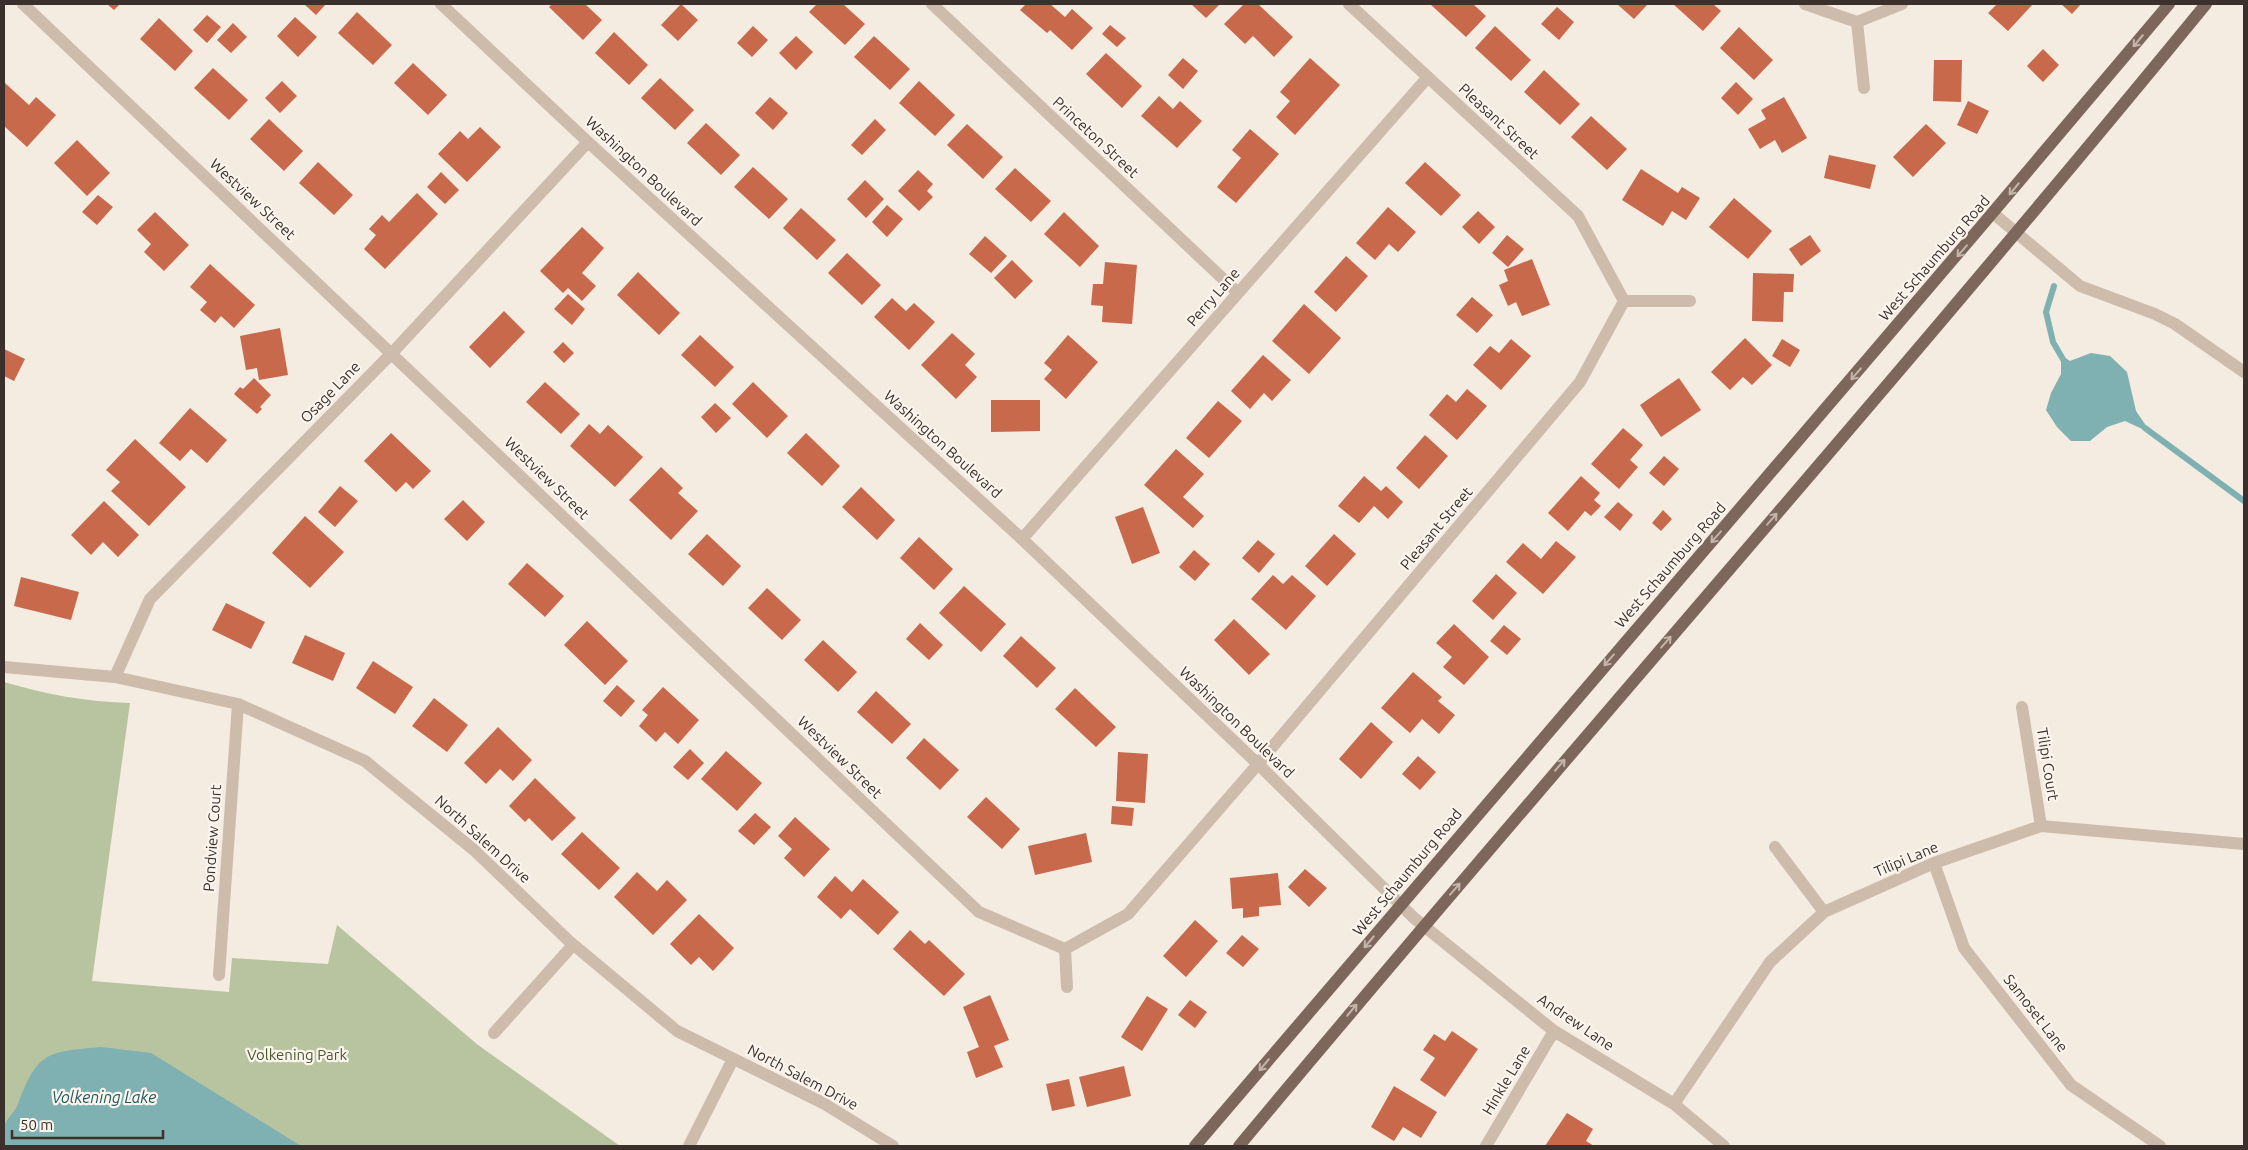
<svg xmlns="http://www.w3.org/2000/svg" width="2248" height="1150" viewBox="0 0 2248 1150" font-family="Ubuntu,sans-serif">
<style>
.green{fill:#b8c4a0}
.water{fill:#7fb0b2}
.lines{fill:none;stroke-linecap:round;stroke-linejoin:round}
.stream{stroke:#7fb0b2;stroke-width:6}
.building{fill:#c8694b}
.minor{stroke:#cdbbac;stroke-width:12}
.major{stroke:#7d675c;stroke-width:12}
.oneway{stroke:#c2b5ac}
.labels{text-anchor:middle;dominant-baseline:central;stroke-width:4.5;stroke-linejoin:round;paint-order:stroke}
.street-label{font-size:15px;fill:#3b302b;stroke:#fbf5ee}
.park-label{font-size:15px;fill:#4a5a2e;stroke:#fbf5ee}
.water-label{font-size:16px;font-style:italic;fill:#1f5a5e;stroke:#fbf5ee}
</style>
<rect width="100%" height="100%" fill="#f4ebe1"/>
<!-- green -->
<path class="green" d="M4 682C45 694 86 702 130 703L92 981 229 992 232 958 328 964 337 925 478 1045 620 1146H4Z"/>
<!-- water -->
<path class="water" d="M2091 353 2110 356 2127 372 2136 411 2151 433 2125 421 2107 427 2090 441H2071L2057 427 2046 410 2051 393 2061 374V355L2070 361Z
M101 1047 151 1053 301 1146H4C4 1140 2 1132 4 1127 6 1119 15 1112 18 1104 38 1051 47 1052 101 1047Z"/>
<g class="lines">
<!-- stream -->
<path class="stream" d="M2054 286 2046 312 2053 342 2064 361
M2145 428 2244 501"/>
</g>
<!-- building -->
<path class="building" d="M107 4H120L114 10Z
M304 4H326L316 15Z
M552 4H585L602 20 583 40 549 7Z
M681 4 698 20 678 41 661 25Z
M817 4H843L865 24 845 45 809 12Z
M1026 4H1050L1065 17 1072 9 1093 28 1072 50 1050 30 1047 33 1020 10Z
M1191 4H1220L1206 18Z
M1244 4H1258L1293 37 1274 57 1253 36 1245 44 1224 24Z
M1430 4H1473L1486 16 1466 37Z
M1617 4H1648L1634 19Z
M1673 4H1713L1721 11 1703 31Z
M1997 4H2033L2008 31 1988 13Z
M2061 4H2081L2072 14Z
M1557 7 1574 22 1559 40 1541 24Z
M357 12 392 45 373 65 338 33Z
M207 15 221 27 207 43 193 30Z
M295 17 317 37 298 57 277 36Z
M159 18 193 51 175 71 140 39Z
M233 23 247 37 231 53 217 40Z
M1110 25 1126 38 1117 47 1102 34Z
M753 26 768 40 752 57 737 43Z
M1495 26 1531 60 1511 81 1475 48Z
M1739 27 1773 60 1754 80 1720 48Z
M614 32 648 65 629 85 595 53Z
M796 36 813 52 796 70 779 53Z
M874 36 910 69 890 90 854 57Z
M2043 49 2059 65 2043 82 2027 66Z
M1106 53 1142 86 1122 108 1086 74Z
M1183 58 1198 71 1183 89 1168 75Z
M1310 58 1340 85 1295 135 1276 117 1290 101 1280 92Z
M1934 60H1962L1961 102 1933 101Z
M413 63 447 95 428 115 394 83Z
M213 68 248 100 229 120 194 88Z
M1544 70 1580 104 1560 125 1524 92Z
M660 78 694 110 675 130 641 98Z
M282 81 297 96 280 113 265 98Z
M919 81 955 115 935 136 899 103Z
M1736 82 1753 99 1738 115 1721 98Z
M5 83 29 105 36 97 56 115 27 147 4 126Z
M1159 96 1173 109 1180 101 1202 121 1177 148 1141 116Z
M770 97 788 113 773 130 755 113Z
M1784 97 1807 138 1782 153 1775 140 1760 149 1748 129 1766 119 1761 110Z
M1968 101 1989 111 1977 134 1957 125Z
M1591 116 1627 149 1607 170 1571 137Z
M269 119 303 151 284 171 250 139Z
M875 119 886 130 862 155 851 145Z
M706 123 740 155 721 175 687 143Z
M967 124 1003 157 983 179 947 145Z
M1926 124 1946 143 1913 177 1893 157Z
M480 127 501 147 467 182 438 154 460 131 468 139Z
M1250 129 1279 154 1236 203 1217 187 1241 158 1232 150Z
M77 140 110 173 87 196 54 163Z
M1829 155 1876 165 1870 189 1824 178Z
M318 162 353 195 334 215 299 183Z
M1425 162 1461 195 1441 216 1405 183Z
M753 167 788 199 769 219 734 187Z
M1015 168 1051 201 1031 222 995 189Z
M1641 169 1678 193 1682 187 1700 198 1686 220 1672 211 1663 226 1622 200Z
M918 170 933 184 927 191 933 197 919 211 898 191Z
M441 172 459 190 445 204 427 187Z
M865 180 884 199 866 218 847 199Z
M417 193 438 214 385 269 364 249 376 235 369 229 382 215 389 222Z
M98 195 113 207 97 225 82 212Z
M1734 198 1772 231 1748 259 1709 227Z
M887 205 903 219 887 237 872 222Z
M1388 207 1416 232 1398 252 1389 244 1375 260 1356 243Z
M801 208 836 240 817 260 783 228Z
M1478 211 1495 227 1479 244 1462 227Z
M155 212 189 245 164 271 144 252 151 244 137 230Z
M1064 212 1099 246 1080 267 1044 234Z
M582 227 604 248 582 273 596 286 582 301 568 288 563 293 540 271Z
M1507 235 1524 249 1508 267 1492 253Z
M1810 235 1821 251 1801 266 1789 249Z
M985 236 1007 256 991 273 969 254Z
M847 253 881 285 862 305 828 273Z
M1346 256 1368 276 1336 312 1314 292Z
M1532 259 1550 305 1522 316 1516 302 1508 306 1499 285 1508 281 1504 270Z
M1012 260 1033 281 1015 299 994 278Z
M1105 262 1137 265 1132 324 1102 322 1103 306 1091 305 1093 284H1103Z
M210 264 255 305 234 328 221 316 215 323 200 310 207 302 190 287Z
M638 272 680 313 659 335 617 295Z
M1753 273 1794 274 1793 292H1784L1783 322 1752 321Z
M568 294 585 309 572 325 554 309Z
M1472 297 1493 315 1477 333 1456 315Z
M892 298 906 311 914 303 935 322 909 350 874 317Z
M1304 304 1341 338 1309 374 1272 341Z
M504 311 525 332 490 368 469 347Z
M280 328 288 375 259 380 257 368 246 370 240 336Z
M952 333 975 354 965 365 977 377 956 399 921 365Z
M700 335 734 367 715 387 681 355Z
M1068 335 1098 362 1066 399 1044 379 1052 370 1044 363Z
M1745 338 1772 365 1752 385 1743 377 1730 390 1711 372Z
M1511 339 1531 356 1501 390 1473 365 1490 346 1499 353Z
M1782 339 1800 350 1790 367 1772 356Z
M563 342 574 353 564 363 553 352Z
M4 349 25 359 14 381 4 376Z
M1263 355 1291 380 1272 401 1264 393 1250 409 1231 391Z
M254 378 271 395 260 407 262 409 257 414 234 394 240 387 243 389Z
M1679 378 1701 410 1661 437 1640 405Z
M545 382 580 414 561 434 526 402Z
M753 382 788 416 767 438 732 404Z
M1467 389 1487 406 1457 440 1429 415 1447 394 1456 402Z
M991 400H1040V431L991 432Z
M1218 401 1242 421 1209 458 1186 438Z
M715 403 731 418 716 433 701 417Z
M190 408 227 440 207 463 191 449 180 461 159 443Z
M589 424 600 434 608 425 643 457 615 487 570 446Z
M1623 428 1643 445 1630 460 1638 467 1619 489 1591 464Z
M391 433 431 471 413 489 406 482 396 492 364 461Z
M806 433 840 466 822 486 787 453Z
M1425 435 1448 456 1419 489 1396 468Z
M135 439 186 487 149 526 111 491 120 482 106 470Z
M1176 449 1204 474 1183 497 1204 516 1193 528 1144 485Z
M1664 456 1679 469 1664 486 1649 473Z
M661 467 683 488 678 493 698 511 671 540 629 500Z
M1364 476 1381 491 1386 486 1403 502 1388 519 1374 506 1359 523 1338 506Z
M1581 476 1600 493 1594 500 1601 506 1591 516 1585 511 1568 531 1548 513Z
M340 486 358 501 335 527 318 512Z
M861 487 895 520 877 540 842 507Z
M463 500 485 522 467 541 444 519Z
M104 501 139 535 118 557 103 542 91 555 71 535Z
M1618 502 1633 515 1620 531 1604 517Z
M1143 507 1160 553 1132 564 1115 517Z
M1663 510 1672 519 1661 531 1652 523Z
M305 516 344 552 310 588 272 553Z
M707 534 741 566 723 586 688 554Z
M1334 534 1356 554 1327 586 1305 566Z
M919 537 953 569 934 590 900 558Z
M1258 540 1275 554 1259 573 1242 558Z
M1556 541 1576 557 1543 594 1506 562 1523 543 1541 559Z
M1194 550 1210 564 1195 581 1179 567Z
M527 563 564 596 545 617 508 584Z
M1496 574 1517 593 1493 620 1472 601Z
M1273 575 1283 584 1292 575 1316 596 1286 630 1251 599Z
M21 577 79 592 71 620 14 606Z
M964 586 1006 624 981 652 939 613Z
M767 588 801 620 782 640 748 608Z
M226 603 265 622 251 649 212 630Z
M1234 619 1270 654 1249 675 1214 640Z
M587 621 628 661 605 685 564 645Z
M920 623 943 645 929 660 906 639Z
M1454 624 1489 657 1464 685 1443 667 1452 657 1436 643Z
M1504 625 1521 639 1507 655 1490 641Z
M305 635 345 653 333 681 292 663Z
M1021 636 1056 668 1037 688 1003 656Z
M823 640 857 672 838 692 804 660Z
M373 661 413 687 395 714 356 688Z
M1413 672 1442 697 1438 701 1455 715 1439 734 1422 719 1410 733 1381 708Z
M617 685 635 701 621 717 603 701Z
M663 687 699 720 678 744 665 732 656 742 639 726 648 715 642 710Z
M1075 688 1116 727 1096 747 1055 709Z
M876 691 911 724 892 744 857 712Z
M434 698 468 725 447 752 412 726Z
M1371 722 1393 742 1361 779 1339 759Z
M498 727 532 760 513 781 500 769 486 784 464 763Z
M924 738 959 770 940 790 906 758Z
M690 749 704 763 688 780 673 767Z
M726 751 762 783 737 811 701 779Z
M1118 752 1148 754 1145 803 1116 801Z
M1418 756 1436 772 1420 790 1402 774Z
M535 778 576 818 552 841 529 818 525 822 509 806Z
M986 797 1020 829 1002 849 967 817Z
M1112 806 1134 808 1132 826 1111 824Z
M755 813 771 827 754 845 738 831Z
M795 817 830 849 804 877 784 858 792 849 778 836Z
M582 832 620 868 599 890 561 854Z
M1086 833 1092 862 1035 875 1028 846Z
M1305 869 1327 888 1309 907 1288 887Z
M637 872 657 891 667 880 687 900 653 935 614 897Z
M1278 873 1281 905 1259 907V916L1243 918V908L1232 909 1230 878Z
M835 876 852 892 863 879 899 912 878 935 850 909 841 919 817 897Z
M699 914 734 948 713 971 699 957 691 965 670 944Z
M1195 920 1218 941 1186 977 1163 956Z
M910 930 925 944 929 940 965 974 944 996 893 949Z
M1242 935 1259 949 1243 967 1226 953Z
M990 995 1009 1040 994 1046 1003 1067 976 1078 967 1052 979 1047 963 1007Z
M1147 996 1168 1009 1142 1051 1121 1037Z
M1190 1000 1207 1012 1195 1028 1178 1015Z
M1452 1031 1478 1049 1445 1097 1420 1080 1435 1058 1423 1050 1434 1034 1445 1041Z
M1124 1066 1131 1096 1087 1107 1079 1077Z
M1069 1079 1075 1106 1052 1111 1046 1084Z
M1394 1086 1437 1112 1421 1138 1403 1127 1394 1141 1371 1127Z
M1567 1113 1593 1129 1586 1141 1594 1146H1545Z"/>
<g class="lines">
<!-- minor -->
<path class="minor" d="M23 4 979 912 1065 949 1067 987
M441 4 588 142 1022 539 1258 764 1414 918 1554 1031 1674 1104 1724 1146
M932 4 1238 293
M1349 4 1578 216 1624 301H1690
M1805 4 1857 22 1902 4
M1857 22 1864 88
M1994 214 2080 286 2155 314 2175 324 2244 372
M1022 539 1428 77
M4 667 115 677 238 704 365 761 474 850 569 941 677 1031 823 1103 893 1146
M115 677 150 599 392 353 588 142
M2022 707 2041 826
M1775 847 1824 912
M1934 863 1964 948 2071 1085 2160 1146
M1065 949 1128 914 1258 764 1580 382 1624 301
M219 975 238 704
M494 1033 573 945
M1674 1104 1770 962 1824 912 1934 863 2041 826 2244 844
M689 1146 733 1059
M1486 1146 1554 1031"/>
<!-- major -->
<path class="major" d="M1195 1146C1519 765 1847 387 2169 4
M1239 1146C1558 763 1890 390 2206 4"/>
</g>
<!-- one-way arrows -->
<defs><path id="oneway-shaft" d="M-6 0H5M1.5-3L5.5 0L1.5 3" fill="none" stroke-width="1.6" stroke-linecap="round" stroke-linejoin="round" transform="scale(1.25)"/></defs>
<g class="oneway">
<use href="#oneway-shaft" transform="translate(2138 41) rotate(130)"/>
<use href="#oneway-shaft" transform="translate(2014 189) rotate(130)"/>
<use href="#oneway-shaft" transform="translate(1962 251) rotate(131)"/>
<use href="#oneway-shaft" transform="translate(1856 374) rotate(131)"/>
<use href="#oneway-shaft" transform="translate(1772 519) rotate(-49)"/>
<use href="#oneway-shaft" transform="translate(1716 537) rotate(131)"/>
<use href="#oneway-shaft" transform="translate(1666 642) rotate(-49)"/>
<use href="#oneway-shaft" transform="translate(1609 660) rotate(131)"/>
<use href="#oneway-shaft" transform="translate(1560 765) rotate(-49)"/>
<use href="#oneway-shaft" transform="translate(1455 889) rotate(-49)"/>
<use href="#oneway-shaft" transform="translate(1369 942) rotate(130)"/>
<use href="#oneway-shaft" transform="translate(1352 1010) rotate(-50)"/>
<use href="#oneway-shaft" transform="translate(1264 1065) rotate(130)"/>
</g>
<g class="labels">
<!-- street labels -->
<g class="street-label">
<text transform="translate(1499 121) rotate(43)">Pleasant Street</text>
<text transform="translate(1096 137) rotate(43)">Princeton Street</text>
<text transform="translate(644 171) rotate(43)">Washington Boulevard</text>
<text transform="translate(253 199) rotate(43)">Westview Street</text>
<text transform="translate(1934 258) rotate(-49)">West Schaumburg Road</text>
<text transform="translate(1213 297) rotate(-49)">Perry Lane</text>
<text transform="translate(330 392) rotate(-46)">Osage Lane</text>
<text transform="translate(943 444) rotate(42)">Washington Boulevard</text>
<text transform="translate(547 478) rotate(44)">Westview Street</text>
<text transform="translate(1436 528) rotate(-50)">Pleasant Street</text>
<text transform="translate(1670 565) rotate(-49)">West Schaumburg Road</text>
<text transform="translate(1237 722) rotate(44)">Washington Boulevard</text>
<text transform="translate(840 757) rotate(44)">Westview Street</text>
<text transform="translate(2048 764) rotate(81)">Tilipi Court</text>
<text transform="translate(212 838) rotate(-86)">Pondview Court</text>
<text transform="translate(483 839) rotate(42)">North Salem Drive</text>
<text transform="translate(1906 859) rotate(-23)">Tilipi Lane</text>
<text transform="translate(1407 872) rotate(-50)">West Schaumburg Road</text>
<text transform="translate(2036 1013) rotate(52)">Samoset Lane</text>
<text transform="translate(1576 1022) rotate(34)">Andrew Lane</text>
<text transform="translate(803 1077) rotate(28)">North Salem Drive</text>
<text transform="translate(1506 1080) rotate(-59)">Hinkle Lane</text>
</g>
<!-- park labels -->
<g class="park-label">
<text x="297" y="1054">Volkening Park</text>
</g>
<!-- water labels -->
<g class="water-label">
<text x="104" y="1097">Volkening Lake</text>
</g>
</g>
<!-- border -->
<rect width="2248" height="1150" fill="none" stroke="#3b302b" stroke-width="10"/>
<!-- scale -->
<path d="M12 1130v8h151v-8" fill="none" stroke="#3b302b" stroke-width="2.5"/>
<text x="20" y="1130" font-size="15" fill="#3b302b" stroke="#fbf5ee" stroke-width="4" paint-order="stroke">50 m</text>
</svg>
